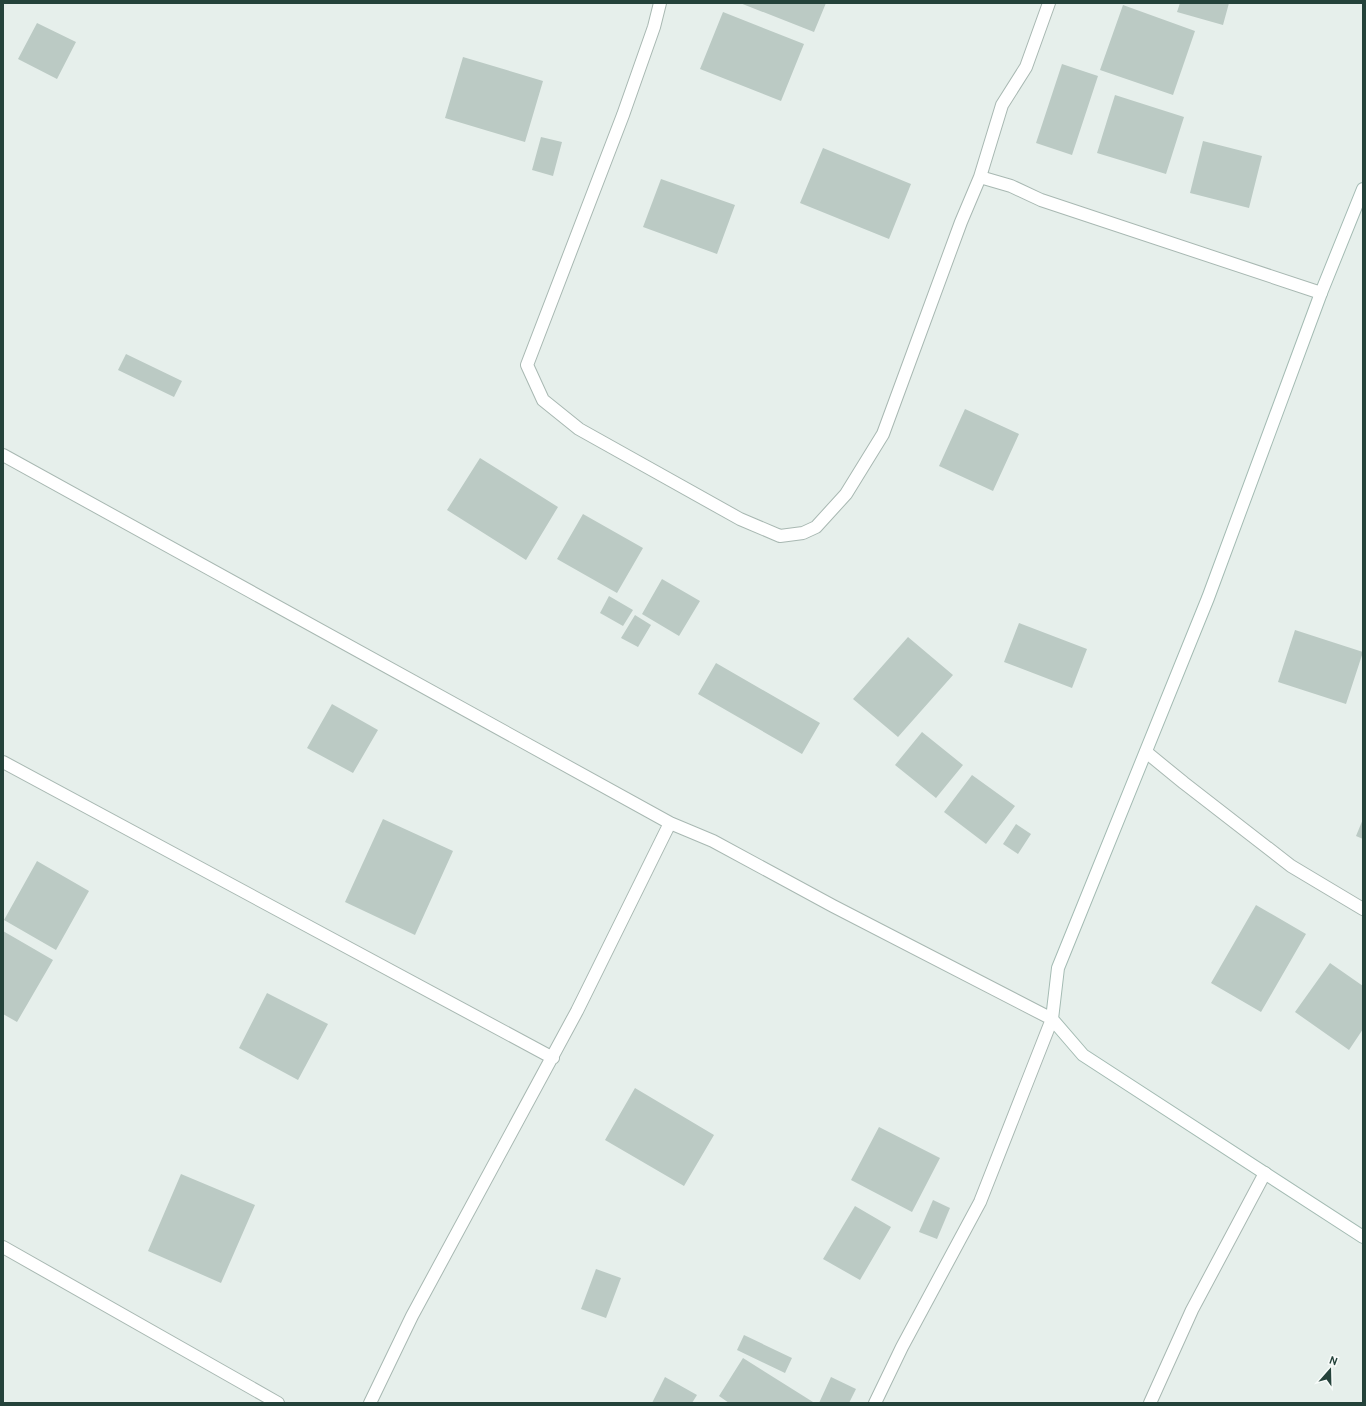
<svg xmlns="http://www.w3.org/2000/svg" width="1366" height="1406" viewBox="0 0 1366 1406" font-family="Cabin,sans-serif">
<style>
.building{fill:#bbcac4}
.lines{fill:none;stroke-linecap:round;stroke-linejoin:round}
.street-casing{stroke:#a8b8b2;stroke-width:14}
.secondary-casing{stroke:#a4bbb3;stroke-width:14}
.street{stroke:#fff;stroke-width:12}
.secondary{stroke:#fff;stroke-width:12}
</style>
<rect width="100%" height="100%" fill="#e6efeb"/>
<!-- building -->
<path class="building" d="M740 3H826L814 32Z
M1180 3H1229L1223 25 1177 12Z
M1123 5 1195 31 1173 95 1100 70Z
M723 12 804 44 781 101 700 69Z
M37 23 76 42 57 79 18 59Z
M463 57 543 81 525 142 445 118Z
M1062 64 1098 76 1072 155 1036 143Z
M1115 95 1184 117 1166 174 1097 153Z
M541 137 562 142 553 176 532 170Z
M1203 141 1262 156 1249 208 1190 193Z
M823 148 911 184 889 239 800 203Z
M661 179 735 205 717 254 643 227Z
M126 354 182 381 174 397 118 370Z
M965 409 1019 434 993 491 939 466Z
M480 458 558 507 526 560 447 510Z
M583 514 643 548 617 593 557 559Z
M662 579 700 601 679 636 642 614Z
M609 596 633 610 623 626 600 613Z
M635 615 651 625 638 647 621 638Z
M1019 623 1087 649 1072 688 1004 662Z
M1295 630 1363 652 1346 704 1278 682Z
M908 637 953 675 898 737 853 699Z
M716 663 820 723 802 754 698 694Z
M332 704 378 730 353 773 307 748Z
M922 732 963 765 936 798 895 765Z
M972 775 1015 806 986 844 944 812Z
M383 819 453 851 415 935 345 902Z
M1363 819V839L1356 836Z
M1016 824 1031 834 1018 854 1003 844Z
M37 861 89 891 56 950 4 920Z
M1256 905 1306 934 1261 1012 1211 983Z
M3 931 53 960 17 1022 3 1014Z
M1330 963 1363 986V1029L1349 1050 1295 1012Z
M267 993 328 1024 298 1080 239 1048Z
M635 1088 714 1135 684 1186 605 1140Z
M879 1127 940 1158 912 1212 851 1180Z
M181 1174 255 1205 221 1283 148 1251Z
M933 1200 950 1208 937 1239 919 1232Z
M855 1206 891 1227 860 1280 823 1259Z
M596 1269 621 1278 606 1318 581 1309Z
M744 1335 792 1358 785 1373 737 1350Z
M743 1358 813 1402 812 1403H729L719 1396Z
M665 1377 697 1395 692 1403H652Z
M831 1377 856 1389 849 1403H819Z"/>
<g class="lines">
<defs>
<path id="street" d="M660 3 654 27 623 115 527 365 543 400 579 429 740 519 780 536 803 533 816 527 846 494 883 434 961 222 980 177 1002 105 1026 67 1049 3
M980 177 1011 186 1041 200 1321 293
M3 455 670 823 713 841 833 906 1052 1019 980 1202 902 1347 875 1403
M1146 752 1184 783 1291 866 1363 909
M3 762 553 1058
M3 1247 278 1403
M370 1403 412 1316 577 1011 670 823
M1150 1403 1192 1310 1265 1173"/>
<path id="secondary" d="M1363 189 1321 293 1208 598 1058 968 1052 1019 1083 1055 1363 1237"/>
</defs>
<!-- street casing -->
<use href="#street" class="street-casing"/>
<!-- secondary casing -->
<use href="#secondary" class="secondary-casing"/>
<!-- street -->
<use href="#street" class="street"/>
<!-- secondary -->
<use href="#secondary" class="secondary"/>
</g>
<!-- border -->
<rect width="1366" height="1406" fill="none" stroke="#24423a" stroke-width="8"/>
<!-- north arrow -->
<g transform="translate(1330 1370) rotate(20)" stroke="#f7fbf9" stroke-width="3" paint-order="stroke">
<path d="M0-3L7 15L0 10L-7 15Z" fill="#24423a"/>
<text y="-6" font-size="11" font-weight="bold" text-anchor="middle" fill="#24423a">N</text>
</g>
</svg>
